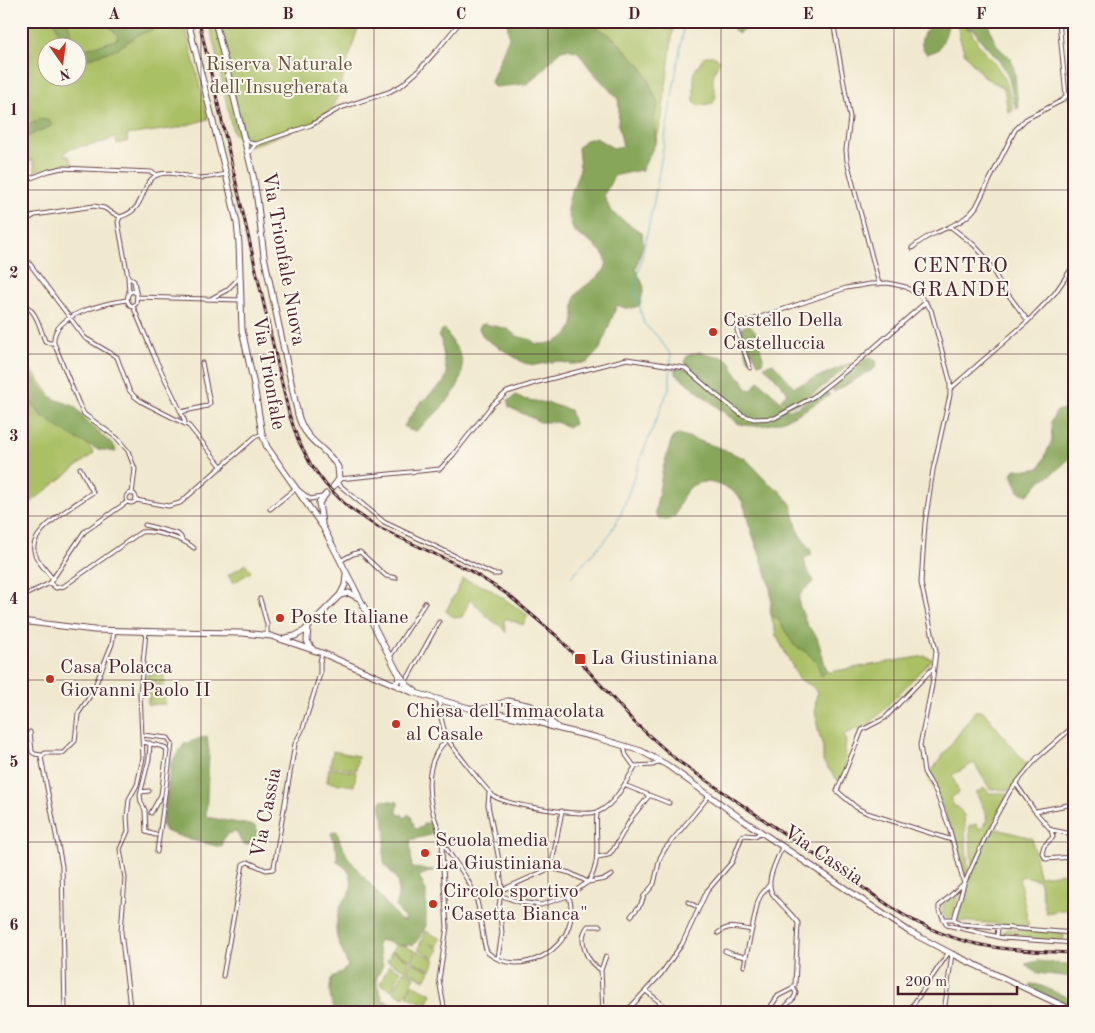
<svg xmlns="http://www.w3.org/2000/svg" width="1095" height="1033" viewBox="0 0 1095 1033" font-family="'Old Standard TT',serif">
<style>
.green{fill:#aac065;stroke:#7a7048;fill-rule:evenodd}
.forest{fill:#87a65a;stroke:#686242}
.lines{fill:none;stroke-linecap:round;stroke-linejoin:round}
.stream{stroke:#45a8c5;stroke-width:1}
.minor-casing{stroke:#633d44;stroke-width:5}
.tertiary-casing{stroke:#633d44;stroke-width:5.5}
.primary-casing{stroke:#633d44;stroke-width:7}
.minor{stroke:#fff;stroke-width:3}
.tertiary{stroke:#fff;stroke-width:4}
.primary{stroke:#fff;stroke-width:5}
.rail-casing{stroke:#4a1f2b;stroke-width:3}
.rail{stroke:#fbf7ec;stroke-width:1;stroke-dasharray:4;stroke-linecap:butt}
.grid{fill:none;stroke:#4a1f2b;stroke-width:1;stroke-opacity:0.55}
.poi-dot{fill:#c8321e;stroke:#fbf7ec;stroke-width:2}
.labels{text-anchor:middle;dominant-baseline:central;stroke-width:4;stroke-linejoin:round;paint-order:stroke}
.park-label{font-size:20px;fill:#674f3c;stroke:#fbf7ec}
.street-label{font-size:20px;fill:#4a1f2b;stroke:#fbf7ec}
.poi-label{font-size:20px;fill:#4a1f2b;stroke:#fbf7ec;text-anchor:start}
.neighbourhood-label{font-size:21px;letter-spacing:1px;fill:#4a1f2b;stroke:#fbf7ec}
.neatline{fill:none;stroke:#4a1f2b;stroke-width:2}
.grid-label{font-size:16px;text-anchor:middle;font-weight:bold;fill:#4a1f2b}
</style>
<rect width="100%" height="100%" fill="#fbf7ec"/>
<filter id="ink" filterUnits="userSpaceOnUse"><feTurbulence type="fractalNoise" baseFrequency=".02" numOctaves="2"/><feDisplacementMap in="SourceGraphic" scale="10" xChannelSelector="R" yChannelSelector="G"/><feConvolveMatrix kernelMatrix="1 2 1 2 8 2 1 2 1" color-interpolation-filters="sRGB"/></filter>
<filter id="wash" filterUnits="userSpaceOnUse"><feTurbulence type="fractalNoise" baseFrequency=".0096" numOctaves="4" result="noise"/><feDisplacementMap in="SourceGraphic" scale="20" xChannelSelector="R" yChannelSelector="G"/><feGaussianBlur stdDeviation="1.12" result="paint"/><feColorMatrix in="noise" values="0 0 0 0 0 0 0 0 0 0 0 0 0 0 0 0 0 1.4 0 .05"/><feComposite in="paint" operator="in"/></filter>
<g filter="url(#wash)">
<rect width="100%" height="100%" fill="#f1e9cf"/>
<!-- green -->
<path class="green" d="M21 21H184L208 119 177 128 127 135 128 141 117 144 115 137 104 142 68 149 64 155 69 156 73 164 61 166 36 173 33 160 21 162ZM48 48H78V78H48Z
M209 21H364L357 31 335 104 323 117 310 124 249 147 233 133Z
M588 21H670L674 23 662 117 656 142 654 117 658 105 647 77 641 66 614 38Z
M957 21H964L963 23 967 28 970 29C977 48 994 59 1004 77 1009 87 1010 100 1013 111L1008 112 1004 88 984 77 965 54 959 36Z
M705 56H714L720 60C712 75 711 80 716 96L713 103 699 106 694 102V72Z
M21 356 94 453 21 510Z
M246 564 251 572 233 583 228 575Z
M463 579 488 588 528 615 523 625 505 618 504 623 506 633C501 625 494 623 488 617 481 611 477 605 470 599L462 617C455 619 452 616 446 611Z
M771 615 778 619 794 645 806 652 817 662 822 676 827 671 829 672 925 656 932 659 869 725C860 726 853 732 844 734V736L846 739 845 749 847 778 843 782H839L823 762V747L818 730 815 709 817 692 812 686 799 679 776 635Z
M147 674H164V685H147Z
M164 693 165 704 148 705V694Z
M975 711H983L1028 766 1010 790 990 789 974 763 952 775 959 793 950 798 955 807 957 806 964 815 968 869 965 878 944 811 928 776Z
M333 751 358 756 356 770 330 766Z
M329 768 356 772 354 786 327 782Z
M985 788 990 793H1008L972 865 969 826 977 824 979 829 984 826V823L987 821 986 817 987 815 976 793Z
M993 828 1032 838 1039 876 1074 872V908L1046 913 1039 880 1025 876 1019 878 1029 926 958 921C953 907 985 844 993 828Z
M956 892 958 894 953 915 949 918 944 916 942 913C941 903 950 898 956 892Z
M1006 929 1061 933 1064 935V938L1061 942 1005 937 1001 933Z
M426 931 441 939 437 947 430 944 439 949 434 958 418 949Z
M397 942 415 951 411 960 392 951Z
M392 951 410 961 406 970 387 961Z
M417 951 435 960 431 970 412 961Z
M412 962 430 971 425 980 407 971Z
M389 965 401 971 392 990 380 984Z
M404 971 415 977 404 997 393 992Z
M412 984 432 994 427 1005 407 996Z"/>
<!-- forest -->
<path class="forest" d="M54 21H67L77 47H65Z
M109 21H161V22L154 29 138 35 119 48 78 62V48L85 49 116 40 118 35 111 28Z
M507 21H588L613 38 641 66 647 77 658 105 654 117 656 142 641 172 640 170 614 176 604 195 611 212 642 233 643 244 636 269 644 287 640 305C630 310 626 309 617 305L600 349 587 363 571 364 557 361 535 365 524 363 484 338 479 329 480 325 485 324 508 329 516 336 532 340 536 344C550 345 569 340 573 324 576 313 571 304 577 294 582 287 592 282 598 276 622 258 588 241 574 232L568 213V202L580 169 578 148 585 140 596 138 613 148 623 146 618 124 619 109 618 99 591 70 578 52 567 49 561 50 537 76 527 84 494 87 491 82 509 37Z
M723 21H749V22L748 27 738 34 734 30 732 24Z
M925 21H948C948 32 943 41 938 50L927 54C919 45 920 37 928 28Z
M964 21H988C990 31 994 42 1001 50 1005 54 1009 56 1012 61 1017 76 1015 92 1019 108L1016 109C1011 96 1012 82 1005 70 997 55 981 45 973 28L967 29 963 23Z
M24 108 27 113 25 122 29 125 40 119 50 121 52 126 21 139V109Z
M749 324 756 332 763 358 762 363H758L752 351 750 352 751 361 748 359 740 330 741 328Z
M445 329C449 338 458 349 461 357 470 387 436 413 416 431L408 430 404 426 419 404 443 383 447 375 441 340 438 336 442 330Z
M699 352 722 357 730 361 737 376 742 379 747 389 752 390 759 381 789 409 796 408 825 390 830 395C802 411 772 434 737 423L676 374 674 369 680 368 687 370 688 367 685 361 687 356Z
M869 356 877 362 875 368 834 392 832 389 836 383Z
M21 363 49 397 74 406 92 426 115 447 116 452 97 449 71 436 42 416 21 391Z
M773 363 794 387 851 363C839 373 805 404 791 405 786 406 784 402 781 399L787 393V391L764 366Z
M516 395 522 399 547 403 570 410 574 424 569 427 556 422H540L509 407 508 401Z
M1074 406V441L1067 461 1051 475 1041 480 1028 495 1019 492 1012 474 1015 469 1028 470 1040 468 1052 440 1051 421 1057 411Z
M679 434 720 448 746 459 769 483 779 490 791 504 799 534 811 551V555L804 558 806 569 813 579V582L804 590 799 597V604L807 625 817 637 827 671 821 676 817 662 806 652 794 645 778 619 771 615C769 608 772 603 771 596 770 577 757 549 751 530 747 521 746 506 740 498 732 488 717 483 706 482 686 482 681 500 675 516L667 520 659 519 655 513 663 468 672 438Z
M207 736 209 752 206 817 255 826 257 832 255 840 247 845 241 842 237 832 227 834 222 842V847L191 840 165 831 162 825 171 763 184 744Z
M382 800 398 802 397 814 403 815 405 819 408 814 411 816 415 829 423 827V824L432 822 435 834 410 840 412 868 434 870 419 876 426 891V926L420 937 413 945H397L380 940 377 945 383 965 376 979 383 1000 404 1008 429 1009 432 1012H337C329 1002 329 992 331 979L348 967C345 954 336 943 336 930 336 922 339 909 342 903 344 899 348 898 349 894 355 879 350 869 337 862V851L331 833 337 831 340 842 349 859 400 920 406 921 396 907C398 901 399 886 397 880 394 873 385 869 384 861 382 850 387 837 385 826 384 818 378 808 382 800Z
M1038 961 1074 965V977L1036 973 1025 964Z
M1030 984C1046 984 1059 997 1074 998V1010L1030 988Z"/>
<g class="lines">
<!-- stream -->
<path class="stream" d="M671 364V355L657 336 644 324 635 289 654 201 685 21
M571 577 607 538 621 514 643 452 670 386V367"/>
</g>
</g>
<g filter="url(#ink)">
<g class="lines">
<defs>
<path id="minor" d="M833 21 850 118 846 150 847 161 879 284
M1059 21 1066 96
M1066 96 1074 98
M244 137 250 143 255 144
M248 154 256 144 311 125 340 108 389 92 402 85 418 71 438 49 461 21
M21 182 49 171 62 168 151 172 158 175
M120 217 118 222 128 277
M21 226 28 219 35 215 94 206 104 208 120 217C147 209 139 187 155 176 166 169 186 177 198 178 207 178 217 176 226 174
M951 227 974 245 986 258 1001 285 1028 321
M912 248C919 242 927 236 936 233 952 225 965 222 976 207L1015 130 1026 119 1063 100 1066 96
M21 252 85 338 117 357 129 390 134 396 142 402 189 426 222 467
M133 291 137 294 136 304 132 306C127 304 126 298 129 293Z
M129 293 128 277 134 281 136 292
M137 297 241 300
M212 298 227 290 240 277
M127 300C106 303 51 314 54 343L79 404 84 414 117 438 128 451 135 469 132 494
M21 303C37 310 39 326 45 341L49 343H54
M133 306 154 356 181 412 185 422
M750 368 737 330 740 324 846 288 870 284 888 283 906 287 921 297 931 310 950 381V395L933 470 925 523 921 583 936 651 932 685 920 745 924 772 936 792 949 827 964 884
M950 389 1028 321 1055 293 1074 265
M181 412 207 406 210 403 202 363
M339 479 440 469 453 455 493 404 507 392 538 382 627 359 685 368 715 394 742 415 754 419 775 418 813 397 862 358 926 302
M337 483 384 522 493 574H499
M126 498a5 5 0 1 1 10 0a5 5 0 1 1-10 0Z
M136 500 168 506 180 503 255 437 262 434
M270 509 296 488 310 499 322 497
M145 525 178 534 181 537 182 540
M340 561 353 554 360 552 386 576 396 578
M53 579C47 571 35 560 34 550 30 530 78 503 93 492L80 468
M50 583 56 588 64 586 141 532C154 530 184 539 194 548
M21 597 50 583 84 532 127 502
M260 599 267 624V635
M390 657 425 603
M934 667 885 718 862 730 837 791 857 808 867 813 952 840
M400 687 406 681 439 622
M440 700C438 711 443 727 447 738 449 743 489 794 495 797 509 805 586 818 600 811 616 803 626 781 635 767
M30 732 32 752 35 754 41 755
M142 735 168 738 172 744 157 852
M447 740C423 761 427 798 437 825 439 831 440 838 443 843 454 862 469 877 476 898 481 910 482 947 488 953 519 978 569 952 571 915 571 908 572 902 568 896
M143 742 164 747 167 751 161 795 151 813
M150 743 149 759 140 795 141 802 145 810 146 832 156 835
M624 746 626 755 634 766 653 765 660 761
M1016 784 1034 810 1051 830 1053 837 1044 846 1042 853 1046 859 1072 857
M624 785 669 803
M141 792 149 791
M489 793 488 805 498 855 502 887 499 906 502 933 498 958
M1036 811 1068 805
M1052 830 1067 833 1074 841
M443 843 442 853 447 927 439 980 445 1012
M598 857 608 855 613 850 632 817 649 796
M551 868 562 811
M588 882C603 861 594 836 597 813
M963 884 939 906V910L947 925 1003 938 1074 943
M502 890 551 868 570 873 588 882
M502 896 519 902 541 905 568 896 588 882 605 879 612 875
M688 902 699 908
M631 916 641 904 644 896 654 884 660 858 665 849 709 796
M943 919H954
M954 919 964 884 991 825 1010 791 1037 758 1074 726
M954 919 961 924 1074 933
M600 926H588C577 939 586 962 601 970L603 1012
M718 933C729 924 738 928 751 930
M997 937 998 927
M1068 943V932
M725 951 732 954 746 957
M744 966 758 901 761 895 769 885
M601 970 606 956
M223 976 243 864 248 862 266 870 273 869 274 867 295 744 303 728 320 674V662L322 653
M646 991 672 1012
M130 1007 121 932 125 878 120 849 128 831 127 817 129 799 137 785 143 758 140 694 146 632
M65 1012 62 866 41 757 45 753H63L75 741 78 714 92 693 112 644 114 631
M626 1012 661 974 682 944 707 891 732 862 742 836 745 835 755 836 760 833
M767 1012 778 996 792 989 795 985 798 923C792 914 782 906 774 896 763 883 777 861 782 847
M786 1012V1006L794 998 796 993 793 987
M908 1012 949 952
M944 1012 952 954"/>
<path id="tertiary" d="M392 684 398 681V672"/>
<path id="primary" d="M188 21 226 174 237 223 239 244 242 330 254 385 262 434 267 447 323 527 397 671 407 685 415 691
M215 21 253 175 257 198 264 256 298 415C306 443 325 446 338 467L339 479 333 487
M322 523 319 503 326 494
M340 595 349 593 359 598
M21 621 94 630 167 632 243 633 271 636 322 653 412 692 469 708 539 722 552 727 598 738 641 751 667 765 743 820 910 932 952 954 1074 1011
M308 627 307 641 313 650
M285 638 295 636 304 631 340 595 345 585 346 574
M483 709 508 701 531 706 557 727"/>
</defs>
<!-- minor casing -->
<use href="#minor" class="minor-casing"/>
<!-- tertiary casing -->
<use href="#tertiary" class="tertiary-casing"/>
<!-- primary casing -->
<use href="#primary" class="primary-casing"/>
<!-- minor -->
<use href="#minor" class="minor"/>
<!-- tertiary -->
<use href="#tertiary" class="tertiary"/>
<!-- primary -->
<use href="#primary" class="primary"/>
<defs>
<path id="rail" d="M199 21 289 414 298 440 311 465 326 485 348 507 379 528 469 570 507 594 558 637 634 722 678 761 897 911C959 949 1003 950 1074 953"/>
</defs>
<!-- rail casing -->
<use href="#rail" class="rail-casing"/>
<!-- rail -->
<use href="#rail" class="rail"/>
</g>
</g>
<!-- grid -->
<path class="grid" d="M201 21V1012M374 21V1012M548 21V1012M721 21V1012M894 21V1012M21 190H1074M21 354H1074M21 516H1074M21 680H1074M21 842H1074"/>
<!-- markers -->
<g class="poi-dot">
<circle cx="713" cy="332" r="5"/>
<circle cx="280" cy="618" r="5"/>
<rect x="574" y="653" width="12" height="12" rx="2.5"/>
<circle cx="50" cy="679" r="5"/>
<circle cx="396" cy="724" r="5"/>
<circle cx="425" cy="853" r="5"/>
<circle cx="433" cy="904" r="5"/>
</g>
<g class="labels">
<!-- park labels -->
<g class="park-label">
<text x="279" y="65">Riserva Naturale<tspan x="279" dy="23">dell'Insugherata</tspan></text>
</g>
<!-- street labels -->
<g class="street-label">
<text transform="translate(283 259) rotate(80)">Via Trionfale Nuova</text>
<text transform="translate(268 373) rotate(80)">Via Trionfale</text>
<text transform="translate(267 813) rotate(-79)">Via Cassia</text>
<text transform="translate(823 856) rotate(34)">Via Cassia</text>
</g>
<!-- poi labels -->
<g class="poi-label">
<text x="723" y="321">Castello Della<tspan x="723" dy="23">Castelluccia</tspan></text>
<text x="290" y="618">Poste Italiane</text>
<text x="591" y="659">La Giustiniana</text>
<text x="60" y="668">Casa Polacca<tspan x="60" dy="23">Giovanni Paolo II</tspan></text>
<text x="406" y="712">Chiesa dell'Immacolata<tspan x="406" dy="23">al Casale</tspan></text>
<text x="435" y="841">Scuola media<tspan x="435" dy="23">La Giustiniana</tspan></text>
<text x="443" y="892">Circolo sportivo<tspan x="443" dy="23">"Casetta Bianca"</tspan></text>
</g>
<!-- neighbourhood labels -->
<g class="neighbourhood-label">
<text x="961" y="266">CENTRO<tspan x="961" dy="24">GRANDE</tspan></text>
</g>
</g>
<!-- margin -->
<rect width="1095" height="1033" fill="none" stroke="#fbf7ec" stroke-width="55"/>
<!-- north arrow -->
<g transform="translate(62 62) rotate(166)"><circle r="24" fill="#fbf7ec" stroke="#b4a19f"/>
<path d="M0-4L9 19L0 12L-9 19Z" fill="#c8321e"/>
<text y="-8" font-size="14" font-weight="bold" text-anchor="middle" fill="#4a1f2b">N</text>
</g>
<!-- scale -->
<path d="M898 986v8h119v-8" fill="none" stroke="#4a1f2b" stroke-width="2.5"/>
<text x="905" y="986" font-size="15" fill="#4a1f2b" stroke="#fbf7ec" stroke-width="4" paint-order="stroke">200 m</text>
<rect x="28" y="28" width="1040" height="978" class="neatline"/>
<g class="grid-label">
<text x="114" y="19">A</text>
<text x="288" y="19">B</text>
<text x="461" y="19">C</text>
<text x="634" y="19">D</text>
<text x="808" y="19">E</text>
<text x="981" y="19">F</text>
<text x="14" y="115">1</text>
<text x="14" y="278">2</text>
<text x="14" y="441">3</text>
<text x="14" y="604">4</text>
<text x="14" y="767">5</text>
<text x="14" y="930">6</text>
</g>
</svg>
